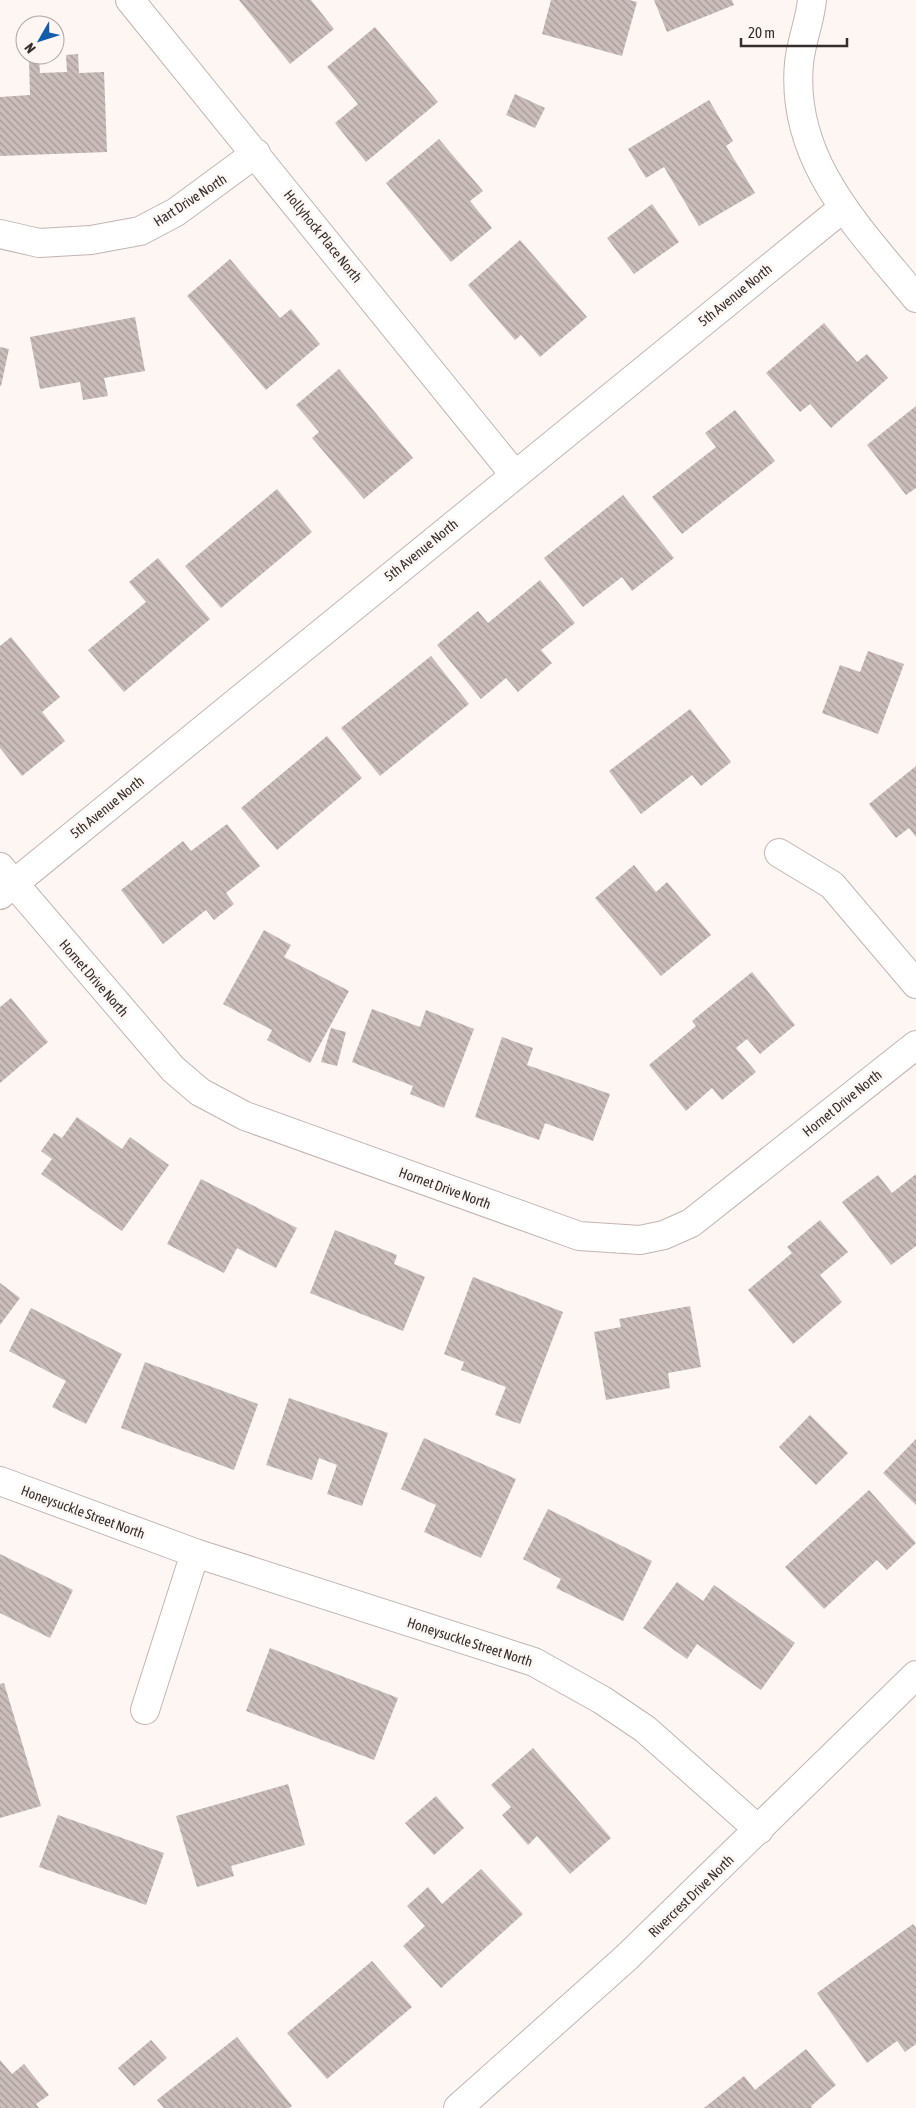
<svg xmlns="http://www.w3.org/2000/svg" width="916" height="2108" viewBox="0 0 916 2108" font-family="'Asap Condensed',sans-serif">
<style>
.building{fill:url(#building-back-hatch)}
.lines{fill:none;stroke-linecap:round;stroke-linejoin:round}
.street-casing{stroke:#c2b5b1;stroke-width:30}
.street{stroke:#fff;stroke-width:28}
.labels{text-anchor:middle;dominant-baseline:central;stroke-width:5;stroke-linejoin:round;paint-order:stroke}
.street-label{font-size:14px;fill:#342f2d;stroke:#fdf6f3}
</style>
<defs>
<pattern id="building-back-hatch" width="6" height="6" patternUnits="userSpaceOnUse" patternTransform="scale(1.25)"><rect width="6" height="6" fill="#cabdba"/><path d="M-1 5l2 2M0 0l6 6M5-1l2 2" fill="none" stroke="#a59a98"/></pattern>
</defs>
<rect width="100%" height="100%" fill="#fdf6f3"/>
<!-- building -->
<path class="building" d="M239 0H311L334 29 290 64Z
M551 0H629L637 2 622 56 542 34Z
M654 0H732L734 5 667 32Z
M375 27 438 102 366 162 335 123 358 104 327 67Z
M78 54 79 73 104 72 107 152 0 156V97L30 95 29 60 39 59 40 73 67 72 66 55Z
M515 94 545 108 535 128 506 115Z
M709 100 733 141 726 146 755 193 699 226 664 167 646 178 628 149Z
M439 139 483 191 470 201 492 228 451 262 386 183Z
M652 204 679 242 634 274 607 238Z
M520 240 587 317 540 357 521 335 515 340 468 285Z
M230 259 280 318 291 309 320 344 266 390 187 296Z
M135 317 145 371 104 378 108 396 83 400 80 382 40 389 30 337Z
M824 323 857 362 867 354 888 378 831 428 810 404 800 412 766 373Z
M0 347 9 349 1 386H0Z
M339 369 413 458 364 499 312 438 319 432 296 405Z
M916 406V488L906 495 867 445Z
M735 410 775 461 682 534 652 497 716 447 705 433Z
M277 489 312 532 221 608 185 566Z
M623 495 674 558 632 591 622 577 583 607 544 558Z
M158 558 210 619 124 692 88 650 146 602 129 582Z
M540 580 575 623 541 650 552 663 518 692 506 678 481 699 437 645 478 611 488 623Z
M11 637 60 697 42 712 65 741 22 776 0 748V646Z
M868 651 904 664 878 734 822 713 840 665 860 672Z
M431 656 469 704 380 776 341 728Z
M690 709 731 762 701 786 692 775 641 814 609 771Z
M327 736 362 778 277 850 241 808Z
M916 766V837L909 828 896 838 869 804Z
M227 824 260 866 226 893 234 904 214 920 206 910 163 944 121 890 183 841 191 851Z
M634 865 656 892 667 882 711 935 661 976 595 898Z
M264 930 291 945 284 957 349 991 310 1063 267 1040 272 1030 223 1004Z
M752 972 795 1025 760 1054 747 1039 736 1048 756 1072 722 1100 712 1088 686 1111 649 1065 696 1026 692 1021Z
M11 998 48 1042 0 1083V1007Z
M372 1009 420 1027 426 1010 474 1029 444 1108 410 1094 413 1086 352 1062Z
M331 1028 346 1032 337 1066 321 1062Z
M502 1037 533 1048 527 1065 610 1094 593 1141 545 1123 539 1140 475 1117Z
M77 1117 122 1149 130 1137 169 1165 122 1231 41 1174 52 1159 41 1151 54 1133 62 1138Z
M916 1174V1246L891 1265 842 1202 878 1175 892 1193Z
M201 1179 297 1228 276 1268 237 1248 224 1273 167 1244Z
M820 1220 848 1252 820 1275 842 1302 793 1344 748 1290 792 1253 787 1247Z
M335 1230 397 1255 394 1264 425 1277 403 1331 310 1293Z
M473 1277 563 1312 520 1424 495 1415 506 1387 461 1370 464 1362 444 1354Z
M0 1283 20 1298 0 1325Z
M690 1306 701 1367 668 1373 670 1388 606 1400 594 1332 621 1327 619 1319Z
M31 1308 122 1354 86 1424 52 1407 66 1381 9 1351Z
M145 1362 258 1404 234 1470 121 1428Z
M289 1398 388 1433 362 1506 327 1494 337 1465 319 1458 312 1480 266 1465Z
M810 1415 848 1453 816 1485 779 1447Z
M424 1438 516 1479 481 1558 424 1532 436 1505 401 1489Z
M916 1439V1505L883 1473Z
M869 1490 916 1543 887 1570 877 1560 824 1609 785 1567Z
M548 1509 652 1561 623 1621 556 1588 561 1579 523 1559Z
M0 1554 73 1590 50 1638 0 1613Z
M677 1582 703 1601 714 1585 795 1643 761 1690 697 1644 687 1659 643 1628Z
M270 1648 398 1698 374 1760 246 1711Z
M4 1683 41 1806 0 1818V1684Z
M533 1748 611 1838 570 1874 537 1836 528 1845 502 1815 511 1807 491 1785Z
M288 1784 305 1845 231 1866 234 1876 197 1887 176 1816Z
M436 1796 464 1828 434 1855 405 1823Z
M58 1815 164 1853 146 1905 39 1867Z
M481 1869 523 1914 441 1988 403 1946 425 1926 407 1906 428 1887 442 1904Z
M913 1924 916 1928V2044L905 2052 897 2041 867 2063 817 1993Z
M372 1961 412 2007 327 2079 287 2033Z
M237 2037 292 2106 289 2108H164L157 2100Z
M151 2040 167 2058 134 2086 118 2068Z
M806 2049 836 2085 811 2106 812 2108H704L744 2076 755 2090Z
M0 2060 12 2074 24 2064 49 2095 36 2104 39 2108H0Z"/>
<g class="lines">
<defs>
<path id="street" d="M130 0 514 474
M812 0C810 21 801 42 799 63 790 161 859 228 916 298
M0 234 39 243 91 240 140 231 176 212 256 153
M779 853 832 885 916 984
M0 867 173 1069 200 1092 245 1116 579 1236 640 1240 664 1235 691 1223 916 1045
M0 895 843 208
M0 1481 195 1553 534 1662 602 1700 645 1729 759 1830
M145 1710 195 1553
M458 2108 626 1958 916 1675"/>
</defs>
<!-- street casing -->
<use href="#street" class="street-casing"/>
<!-- street -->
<use href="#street" class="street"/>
</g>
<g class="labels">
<!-- street labels -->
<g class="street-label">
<text transform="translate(190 200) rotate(-33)">Hart Drive North</text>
<text transform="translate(323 236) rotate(51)">Hollyhock Place North</text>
<text transform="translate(735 295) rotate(-39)">5th Avenue North</text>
<text transform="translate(421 550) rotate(-39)">5th Avenue North</text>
<text transform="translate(107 807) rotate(-39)">5th Avenue North</text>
<text transform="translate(94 978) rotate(49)">Hornet Drive North</text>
<text transform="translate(842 1103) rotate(-39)">Hornet Drive North</text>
<text transform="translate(445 1188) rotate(20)">Hornet Drive North</text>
<text transform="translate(83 1512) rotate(20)">Honeysuckle Street North</text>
<text transform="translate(470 1642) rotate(18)">Honeysuckle Street North</text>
<text transform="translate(691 1896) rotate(-44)">Rivercrest Drive North</text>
</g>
</g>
<!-- north arrow -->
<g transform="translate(40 40) rotate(231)"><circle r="24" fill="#fdf6f3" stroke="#ada6a4"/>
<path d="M0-4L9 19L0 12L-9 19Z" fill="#125cab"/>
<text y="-8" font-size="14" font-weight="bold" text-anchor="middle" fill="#342f2d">N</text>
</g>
<!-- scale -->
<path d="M741 38v8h106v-8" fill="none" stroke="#342f2d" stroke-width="2.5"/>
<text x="748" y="38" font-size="15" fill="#342f2d" stroke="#fdf6f3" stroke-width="4" paint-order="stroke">20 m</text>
</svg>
